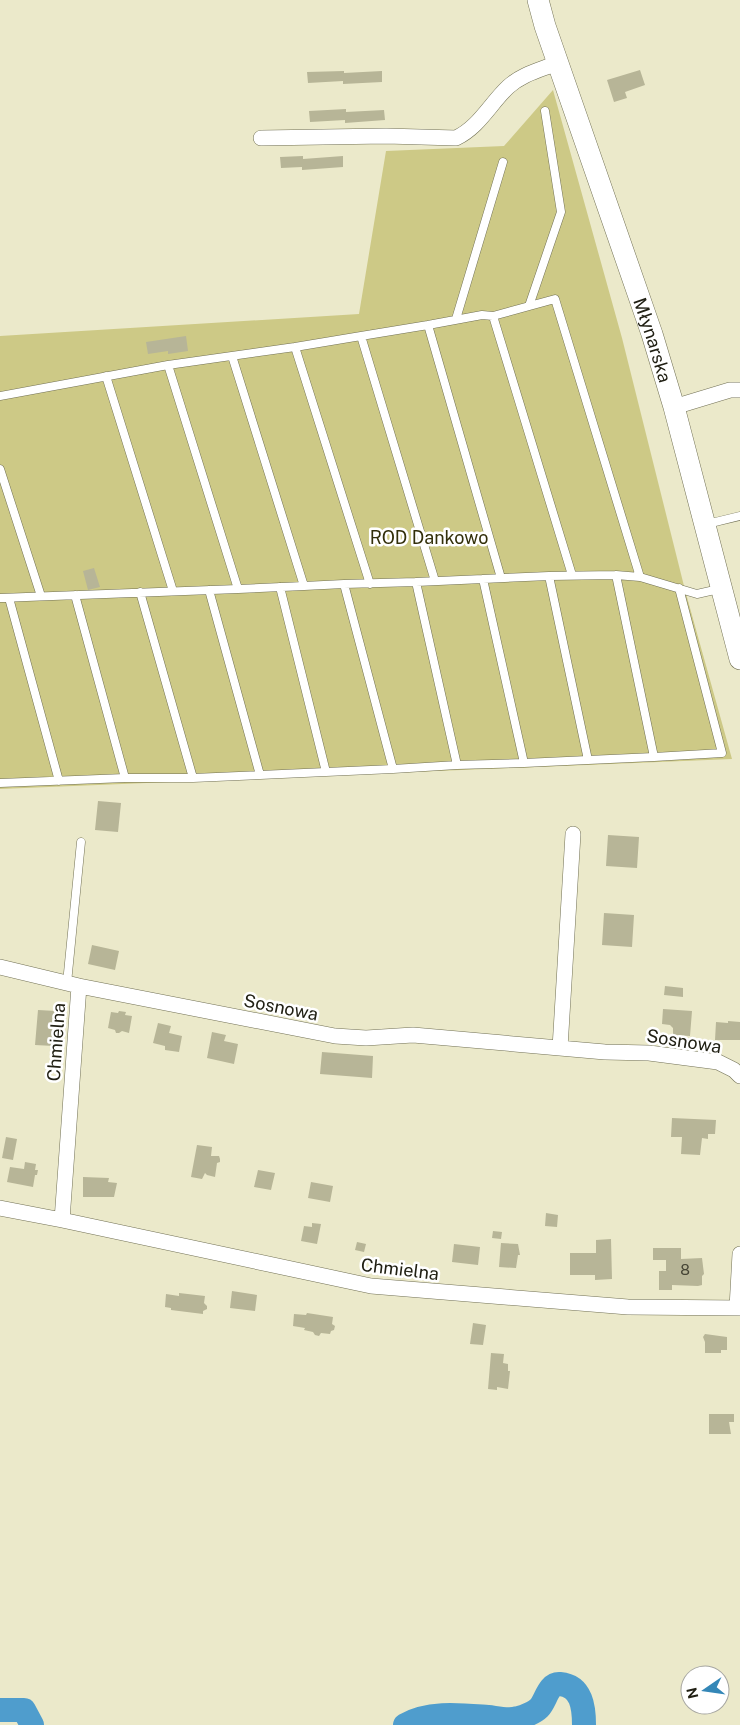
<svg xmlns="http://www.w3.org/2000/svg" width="740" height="1725" viewBox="0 0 740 1725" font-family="'Public Sans',sans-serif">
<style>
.green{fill:#cdc986}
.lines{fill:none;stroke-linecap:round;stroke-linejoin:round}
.river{stroke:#4f9dcd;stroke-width:24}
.building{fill:#b7b597}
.lane-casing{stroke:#727155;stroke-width:9}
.street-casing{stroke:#727155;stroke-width:16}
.secondary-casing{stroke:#727155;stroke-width:22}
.lane{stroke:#fff;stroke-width:8}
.street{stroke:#fff;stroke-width:15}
.secondary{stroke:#fff;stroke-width:21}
.labels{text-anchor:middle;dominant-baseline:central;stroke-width:5;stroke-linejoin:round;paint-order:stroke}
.number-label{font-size:15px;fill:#464535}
.street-label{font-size:18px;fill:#212014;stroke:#fff}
.park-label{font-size:18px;fill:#322f0a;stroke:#fff}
</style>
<rect width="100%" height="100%" fill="#ebe9ca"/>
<!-- green -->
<path class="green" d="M553 90 622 338 685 590 732 759 0 789V336L359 314 386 151 504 146Z"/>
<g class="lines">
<!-- river -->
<path class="river" d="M0 1710H24L32 1725
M405 1725C429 1711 462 1715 488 1717 497 1718 509 1721 518 1718 524 1717 535 1712 539 1708 546 1701 548 1683 560 1684 582 1686 584 1708 584 1725"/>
</g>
<!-- building -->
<path class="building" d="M640 70 645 85 625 92 627 98 614 102 607 80Z
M344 71V73L382 71V82L343 84V81L308 83 307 72Z
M346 109V112L384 110 385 120 345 123V120L310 122 309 111Z
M303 156V159L343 156V167L302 170V167L281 168 280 157Z
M186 336 188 351 168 354V351L148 354 146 342Z
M94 568 100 587 88 590 83 571Z
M98 801 121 803 118 832 95 830Z
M608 835 639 837 637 868 606 866Z
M604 913 634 915 632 947 602 945Z
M92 945 119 951 115 970 88 964Z
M665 986 683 988V997L664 995Z
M663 1009 692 1011 690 1036 673 1035V1028L670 1025 662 1024Z
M38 1010 56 1011 54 1046 35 1045Z
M119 1011 126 1012 125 1015 132 1016 129 1033 122 1031 119 1033H116L115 1030 108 1028 111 1012 118 1013Z
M728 1021 740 1022V1040H715L716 1022 728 1023Z
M158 1023 171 1026 169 1033 182 1036 179 1052 165 1050V1046L153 1043Z
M212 1032 226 1035 224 1041 238 1044 234 1064 207 1058Z
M322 1052 373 1056 372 1078 320 1074Z
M672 1118 716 1120 715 1134H708V1139L702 1138 700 1155 681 1154 682 1137H671Z
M6 1137 17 1139 13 1160 2 1158Z
M197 1145 212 1147 211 1156H219L220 1159V1162L217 1163 215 1177 207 1175 205 1173 202 1179 191 1177Z
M25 1162 36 1164 35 1170H38L37 1175H35L33 1187 7 1182 10 1167 24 1169Z
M258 1170 275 1173 271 1190 254 1187Z
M83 1177 109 1178 108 1182 117 1183 114 1197H83Z
M311 1182 333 1186 330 1202 308 1198Z
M546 1213 558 1215 557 1227 545 1226Z
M312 1223 321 1224 317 1244 301 1241 304 1226 312 1227Z
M493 1231 502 1232 501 1239 492 1238Z
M611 1239 612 1279 595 1280V1275H570V1253H596V1240Z
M357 1242 366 1244 364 1252 355 1250Z
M501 1243 518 1244 520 1255H518L516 1268 499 1267Z
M454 1244 480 1247 478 1265 452 1262Z
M653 1248H681V1259L702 1258 704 1274 702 1276V1285L698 1286 672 1285V1290H659V1271H666V1260H653Z
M232 1291 257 1295 255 1311 230 1308Z
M179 1293 205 1296 204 1303 207 1306V1309L203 1311V1314L171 1310V1308L165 1307 166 1294 179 1296Z
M307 1313 333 1317 332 1324 335 1326 334 1330 331 1331 330 1334 321 1333 319 1336 315 1335 313 1332 304 1330 305 1328 293 1326 294 1314 306 1315Z
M473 1323 486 1325 483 1345 470 1344Z
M705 1334 727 1337V1350H721V1353H705V1342L703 1337Z
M491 1353 504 1354 503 1363 508 1364V1371H510L508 1389 497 1387V1390L488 1389Z
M709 1414H734V1422H729L731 1434H709Z"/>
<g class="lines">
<defs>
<path id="lane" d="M529 306 561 212 545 111
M456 319 503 162
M428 325 482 315 493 316
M361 336 295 347 370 584
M232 356 304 586 238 589 168 365 295 347
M106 376 173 591
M0 396 168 365
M0 469 41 596
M707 524 740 516
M549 576 616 575
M640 577 697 594 719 589
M435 581 361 336 428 325 501 578
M416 582 483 579
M304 586 344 584
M280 587 326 772 393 769 344 584 416 582 457 765 524 763 483 579 549 576 588 760 654 757 616 575 640 577 555 299 493 316 572 575
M140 592 193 778 260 775 209 590
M75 595 125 778
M0 598 238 589
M9 598 59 781
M654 757 722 753 679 588
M524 763 588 760
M393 769 457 765
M260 775 326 772
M0 783 125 778H193
M67 983 81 842"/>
<path id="street" d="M261 138 386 136 456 138C479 127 490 104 508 87 522 74 540 70 557 63
M674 407 730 390H740
M0 967 79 986 335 1036 366 1038 413 1035 605 1052 649 1053 718 1062 734 1070 740 1076
M79 986 62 1220 371 1286 628 1307 740 1308
M560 1048 573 834
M0 1208 62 1220
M737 1308 740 1254"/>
<g id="secondary">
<path id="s1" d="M538 0 545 26 652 334 674 407 740 659"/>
</g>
</defs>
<!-- lane casing -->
<use href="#lane" class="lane-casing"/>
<!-- street casing -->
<use href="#street" class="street-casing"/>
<!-- secondary casing -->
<use href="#secondary" class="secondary-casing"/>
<!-- lane -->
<use href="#lane" class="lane"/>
<!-- street -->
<use href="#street" class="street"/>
<!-- secondary -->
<use href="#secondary" class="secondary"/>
</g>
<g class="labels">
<!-- number labels -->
<g class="number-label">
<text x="685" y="1269">8</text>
</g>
<!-- street labels -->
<g class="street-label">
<text stroke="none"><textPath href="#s1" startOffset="359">Młynarska</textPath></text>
<text transform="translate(281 1007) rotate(11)">Sosnowa</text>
<text transform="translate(684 1041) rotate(9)">Sosnowa</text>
<text transform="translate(56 1042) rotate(-86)">Chmielna</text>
<text transform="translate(400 1269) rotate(7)">Chmielna</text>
</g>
<!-- park labels -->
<g class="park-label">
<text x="429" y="537">ROD Dankowo</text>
</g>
</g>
<!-- north arrow -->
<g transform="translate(705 1690) rotate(257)"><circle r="24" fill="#ffffff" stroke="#a6a6a1"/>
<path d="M0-4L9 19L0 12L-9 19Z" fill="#3487b7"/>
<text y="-8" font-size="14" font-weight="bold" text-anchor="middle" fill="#212014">N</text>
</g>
</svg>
